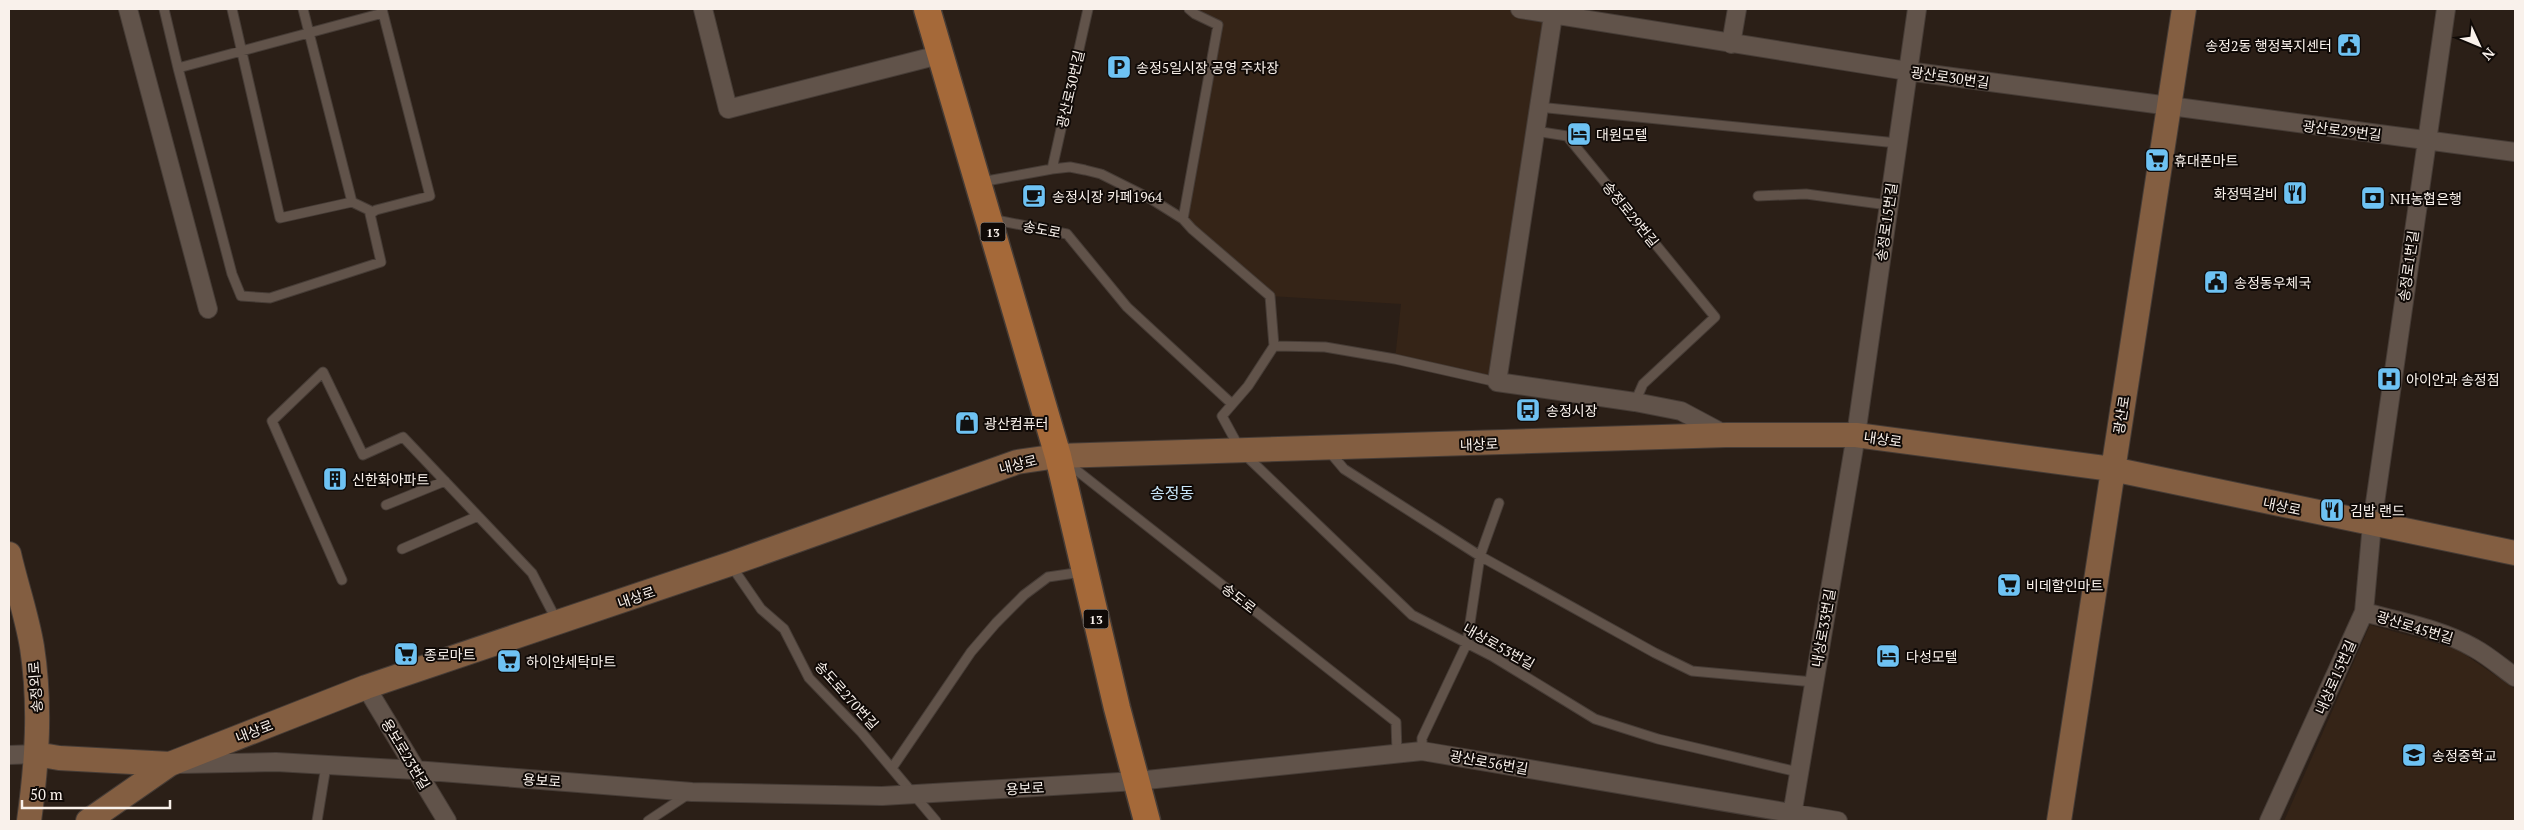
<svg xmlns="http://www.w3.org/2000/svg" width="2524" height="830" viewBox="0 0 2524 830" font-family="'PT Serif','Noto Sans KR',serif">
<style>
.built{fill:#352417}
.lines{fill:none;stroke-linecap:round;stroke-linejoin:round}
.lane-casing{stroke:#463c36;stroke-width:11}
.street-casing{stroke:#463c36;stroke-width:20}
.secondary-casing{stroke:#463c36;stroke-width:26}
.primary-casing{stroke:#463c36;stroke-width:29}
.lane{stroke:#61534a;stroke-width:9}
.street{stroke:#61534a;stroke-width:18}
.secondary{stroke:#835e41;stroke-width:24}
.primary{stroke:#a56939;stroke-width:26}
.labels{text-anchor:middle;dominant-baseline:central;stroke-width:4;stroke-linejoin:round;paint-order:stroke}
.shield{fill:#100a07;stroke:#b3aca7;stroke-width:1}
.shield-label{font-size:12px;font-weight:bold;fill:#f9f1eb}
.poi-label{font-size:14px;fill:#f9f1eb;stroke:#100a07;text-anchor:start}
.street-label{font-size:14px;fill:#f9f1eb;stroke:#100a07}
.quarter-label{font-size:16px;fill:#cae7fa;stroke:#100a07}
</style>
<rect width="100%" height="100%" fill="#2b1f17"/>
<!-- built -->
<path class="built" d="M1189 9H1520L1554 13 1497 382 1395 359 1401 304 1270 296 1183 219 1218 25Z
M2370 625 2457 649 2515 689V821H2284Z"/>
<g class="lines">
<defs>
<path id="lane" d="M164 9 178 68 383 13 382 9
M232 9 280 218 352 202 303 9
M178 68 232 274 241 296 270 298 381 262 370 214 376 210 430 196 383 13
M1538 107 1897 143
M1535 131 1567 136 1715 317 1643 384 1635 402
M1052 169 1088 9
M981 182 1052 169 1070 167 1085 170 1101 174 1151 199 1183 219 1192 229 1270 296 1274 346
M1758 196 1806 194 1888 205
M352 202 373 212
M991 219 1067 234 1127 307 1232 404
M1183 219 1218 25 1195 14 1189 9
M1497 382 1395 359 1325 347 1274 346 1248 386 1222 416 1241 451 1412 615 1492 656 1595 719 1658 739 1798 772
M1328 450 1344 469 1480 556 1655 653 1692 671 1814 682
M1066 462 1396 722 1397 752
M386 505 445 481
M402 549 478 516
M730 564 761 609 784 629 809 678 862 733 936 821
M342 580 272 421 323 372 363 455 403 437 532 573 557 621
M1422 751V738L1467 643 1480 556 1499 503
M892 768 971 652 996 623 1024 595 1048 577 1082 572
M317 821 326 766
M648 821 690 793"/>
<path id="street" d="M128 9 208 309
M703 9 728 109 939 55
M1520 9 1907 71 2515 152
M1554 9 1497 382 1635 402 1681 411 1726 435
M1731 44 1737 9
M2364 612C2401 622 2441 629 2474 648 2489 656 2502 668 2515 677
M366 687 447 821
M9 755 36 754
M180 764 276 762 415 770 692 792 882 796 1137 781 1422 751 1838 821
M1791 821 1856 435 1917 9
M2269 821 2364 612 2372 524 2446 9"/>
<path id="secondary" d="M9 554C16 585 27 616 32 647 41 705 37 763 29 821
M36 754 59 758 170 764 366 687 730 564 1017 462 1058 456 1726 435H1856L2112 469 2515 553
M88 821 170 764
M2059 821 2184 9"/>
<path id="primary" d="M927 9 1058 456 1117 708 1147 821"/>
</defs>
<!-- lane casing -->
<use href="#lane" class="lane-casing"/>
<!-- street casing -->
<use href="#street" class="street-casing"/>
<!-- secondary casing -->
<use href="#secondary" class="secondary-casing"/>
<!-- primary casing -->
<use href="#primary" class="primary-casing"/>
<!-- lane -->
<use href="#lane" class="lane"/>
<!-- street -->
<use href="#street" class="street"/>
<!-- secondary -->
<use href="#secondary" class="secondary"/>
<!-- primary -->
<use href="#primary" class="primary"/>
</g>
<!-- icons -->
<defs>
<symbol id="civic-square" viewBox="-11 -11 22 22"><rect x="-9" y="-9" width="18" height="18" rx="4" fill="#6ec2f3" stroke="#100a07"/><path d="M-.6-6.5H3V-4.5H.6V-3L4-1V1h2V6H-6V1h2V-1L-.6-3ZM-1.2 2.5V6h2.4V2.5Z" fill="#111"/></symbol>
<symbol id="parking-square" viewBox="-11 -11 22 22"><rect x="-9" y="-9" width="18" height="18" rx="4" fill="#6ec2f3" stroke="#100a07"/><path d="M-3.5-5.5H1a3.5 3.5 0 0 1 0 7H-1V5.5H-3.5ZM-1-3.4V-.6H.8a1.4 1.4 0 0 0 0-2.8Z" fill="#111"/></symbol>
<symbol id="hotel-square" viewBox="-11 -11 22 22"><rect x="-9" y="-9" width="18" height="18" rx="4" fill="#6ec2f3" stroke="#100a07"/><path d="M-6-4.5h1.5V1H6V5H4.5V3h-9V5H-6ZM-4 0a1.8 1.8 0 1 1 3.6 0ZM.5 0V-2.5h3Q6-2.5 6 0Z" fill="#111"/></symbol>
<symbol id="supermarket-square" viewBox="-11 -11 22 22"><rect x="-9" y="-9" width="18" height="18" rx="4" fill="#6ec2f3" stroke="#100a07"/><path d="M-6-5.5h2.5l.6 2H6L4.5 2H-2.5L-4.4-4H-6ZM-1.5 3.2a1.3 1.3 0 1 0 .1 0ZM3 3.2a1.3 1.3 0 1 0 .1 0Z" fill="#111"/></symbol>
<symbol id="restaurant-square" viewBox="-11 -11 22 22"><rect x="-9" y="-9" width="18" height="18" rx="4" fill="#6ec2f3" stroke="#100a07"/><path d="M-5-6h1v4h1v-4h1v4h1v-4h1v5L-1.5 .5V6h-2V.5L-5-1ZM5-6V6H3V1.5H1.5Q1.5-4 5-6Z" fill="#111"/></symbol>
<symbol id="cafe-square" viewBox="-11 -11 22 22"><rect x="-9" y="-9" width="18" height="18" rx="4" fill="#6ec2f3" stroke="#100a07"/><path d="M-5.5-4.5H6V0H3Q3 3.5 0 3.5H-2.5Q-5.5 3.5-5.5 0ZM3-3.2v2h1.7v-2ZM-6 4.5H4V6H-6Z" fill="#111"/></symbol>
<symbol id="bank-square" viewBox="-11 -11 22 22"><rect x="-9" y="-9" width="18" height="18" rx="4" fill="#6ec2f3" stroke="#100a07"/><path d="M-6-4H6V4H-6ZM0-2.3a2.3 2.3 0 1 0 0 4.6a2.3 2.3 0 1 0 0-4.6Z" fill="#111"/></symbol>
<symbol id="hospital-square" viewBox="-11 -11 22 22"><rect x="-9" y="-9" width="18" height="18" rx="4" fill="#6ec2f3" stroke="#100a07"/><path d="M-5-5h3v3.5h4V-5h3V5h-3V1.5h-4V5h-3Z" fill="#111"/></symbol>
<symbol id="bus-square" viewBox="-11 -11 22 22"><rect x="-9" y="-9" width="18" height="18" rx="4" fill="#6ec2f3" stroke="#100a07"/><path d="M-5-6H5V4H4V6H2V4H-2V6H-4V4H-5ZM-3.5-4V0h7V-4ZM-3.5 1.2v1.5H-2V1.2ZM2 1.2v1.5H3.5V1.2Z" fill="#111"/></symbol>
<symbol id="shop-square" viewBox="-11 -11 22 22"><rect x="-9" y="-9" width="18" height="18" rx="4" fill="#6ec2f3" stroke="#100a07"/><path d="M-5-2.5h2.3a2.7 3.5 0 0 1 5.4 0H5L5.5 6h-11ZM-1.5-2.5h3a1.5 2.3 0 0 0-3 0Z" fill="#111"/></symbol>
<symbol id="building-square" viewBox="-11 -11 22 22"><rect x="-9" y="-9" width="18" height="18" rx="4" fill="#6ec2f3" stroke="#100a07"/><path d="M-4-6H4V6H1V3H-1V6H-4ZM-2.5-4.3h1.7v1.8h-1.7ZM.8-4.3h1.7v1.8H.8ZM-2.5-1h1.7V.8h-1.7ZM.8-1h1.7V.8H.8Z" fill="#111"/></symbol>
<symbol id="school-square" viewBox="-11 -11 22 22"><rect x="-9" y="-9" width="18" height="18" rx="4" fill="#6ec2f3" stroke="#100a07"/><path d="M0-5L7-2L0 1L-7-2ZM-4 1L0 2.5L4 1V4Q0 6-4 4Z" fill="#111"/></symbol>
</defs>
<g fill-rule="evenodd">
<use href="#civic-square" x="2335" y="31" width="28" height="28"/>
<use href="#parking-square" x="1105" y="53" width="28" height="28"/>
<use href="#hotel-square" x="1565" y="120" width="28" height="28"/>
<use href="#supermarket-square" x="2143" y="146" width="28" height="28"/>
<use href="#restaurant-square" x="2281" y="179" width="28" height="28"/>
<use href="#cafe-square" x="1020" y="182" width="28" height="28"/>
<use href="#bank-square" x="2359" y="184" width="28" height="28"/>
<use href="#civic-square" x="2202" y="268" width="28" height="28"/>
<use href="#hospital-square" x="2375" y="365" width="28" height="28"/>
<use href="#bus-square" x="1514" y="396" width="28" height="28"/>
<use href="#shop-square" x="953" y="409" width="28" height="28"/>
<use href="#building-square" x="321" y="465" width="28" height="28"/>
<use href="#restaurant-square" x="2318" y="496" width="28" height="28"/>
<use href="#supermarket-square" x="1995" y="571" width="28" height="28"/>
<use href="#supermarket-square" x="392" y="640" width="28" height="28"/>
<use href="#hotel-square" x="1874" y="642" width="28" height="28"/>
<use href="#supermarket-square" x="495" y="647" width="28" height="28"/>
<use href="#school-square" x="2400" y="741" width="28" height="28"/>
</g>
<g class="labels">
<!-- shield labels -->
<g class="shield">
<rect x="980.5" y="222.5" width="25" height="19" rx="4"/>
<rect x="1083.5" y="609.5" width="25" height="19" rx="4"/>
</g>
<g class="shield-label">
<text x="993" y="232">13</text>
<text x="1096" y="619">13</text>
</g>
<!-- poi labels -->
<g class="poi-label">
<text x="2332" y="45" text-anchor="end">송정2동 행정복지센터</text>
<text x="1136" y="67">송정5일시장 공영 주차장</text>
<text x="1596" y="134">대원모텔</text>
<text x="2174" y="160">휴대폰마트</text>
<text x="2278" y="193" text-anchor="end">화정떡갈비</text>
<text x="1052" y="196">송정시장 카페1964</text>
<text x="2390" y="198">NH농협은행</text>
<text x="2234" y="282">송정동우체국</text>
<text x="2406" y="379">아이안과 송정점</text>
<text x="1546" y="410">송정시장</text>
<text x="984" y="423">광산컴퓨터</text>
<text x="352" y="479">신한화아파트</text>
<text x="2350" y="510">김밥 랜드</text>
<text x="2026" y="585">비데할인마트</text>
<text x="424" y="654">종로마트</text>
<text x="1906" y="656">다성모텔</text>
<text x="526" y="661">하이얀세탁마트</text>
<text x="2432" y="755">송정중학교</text>
</g>
<!-- street labels -->
<g class="street-label">
<text transform="translate(1950 77) rotate(8)">광산로30번길</text>
<text transform="translate(1070 89) rotate(-77)">광산로30번길</text>
<text transform="translate(2342 130) rotate(7)">광산로29번길</text>
<text transform="translate(1631 214) rotate(51)">송정로29번길</text>
<text transform="translate(1886 222) rotate(-82)">송정로15번길</text>
<text transform="translate(1042 229) rotate(11)">송도로</text>
<text transform="translate(2408 266) rotate(-82)">송정로1번길</text>
<text transform="translate(2121 415) rotate(-81)">광산로</text>
<text transform="translate(1883 439) rotate(8)">내상로</text>
<text transform="translate(1479 444) rotate(-2)">내상로</text>
<text transform="translate(1018 464) rotate(-14)">내상로</text>
<text transform="translate(2282 506) rotate(12)">내상로</text>
<text transform="translate(636 597) rotate(-19)">내상로</text>
<text transform="translate(1239 598) rotate(38)">송도로</text>
<text transform="translate(2415 627) rotate(17)">광산로45번길</text>
<text transform="translate(1823 628) rotate(-80)">내상로33번길</text>
<text transform="translate(1499 646) rotate(29)">내상로53번길</text>
<text transform="translate(2335 677) rotate(-66)">내상로15번길</text>
<text transform="translate(35 687) rotate(-94)">송정외로</text>
<text transform="translate(847 695) rotate(48)">송도로270번길</text>
<text transform="translate(254 731) rotate(-21)">내상로</text>
<text transform="translate(406 754) rotate(59)">용보로23번길</text>
<text transform="translate(1489 762) rotate(10)">광산로56번길</text>
<text transform="translate(542 780) rotate(4)">용보로</text>
<text transform="translate(1025 788) rotate(-3)">용보로</text>
</g>
<!-- quarter labels -->
<g class="quarter-label">
<text x="1172" y="493">송정동</text>
</g>
</g>
<!-- border -->
<rect width="2524" height="830" fill="none" stroke="#f9f1eb" stroke-width="20"/>
<!-- north arrow -->
<g transform="translate(2479 45) rotate(134)" stroke="#100a07" stroke-width="4" paint-order="stroke">
<path d="M0-4L9 19L0 12L-9 19Z" fill="#f9f1eb"/>
<text y="-8" font-size="14" font-weight="bold" text-anchor="middle" fill="#f9f1eb">N</text>
</g>
<!-- scale -->
<path d="M22 800v8h148v-8" fill="none" stroke="#f9f1eb" stroke-width="2.5"/>
<text x="30" y="800" font-size="15" fill="#f9f1eb" stroke="#100a07" stroke-width="4" paint-order="stroke">50 m</text>
</svg>
